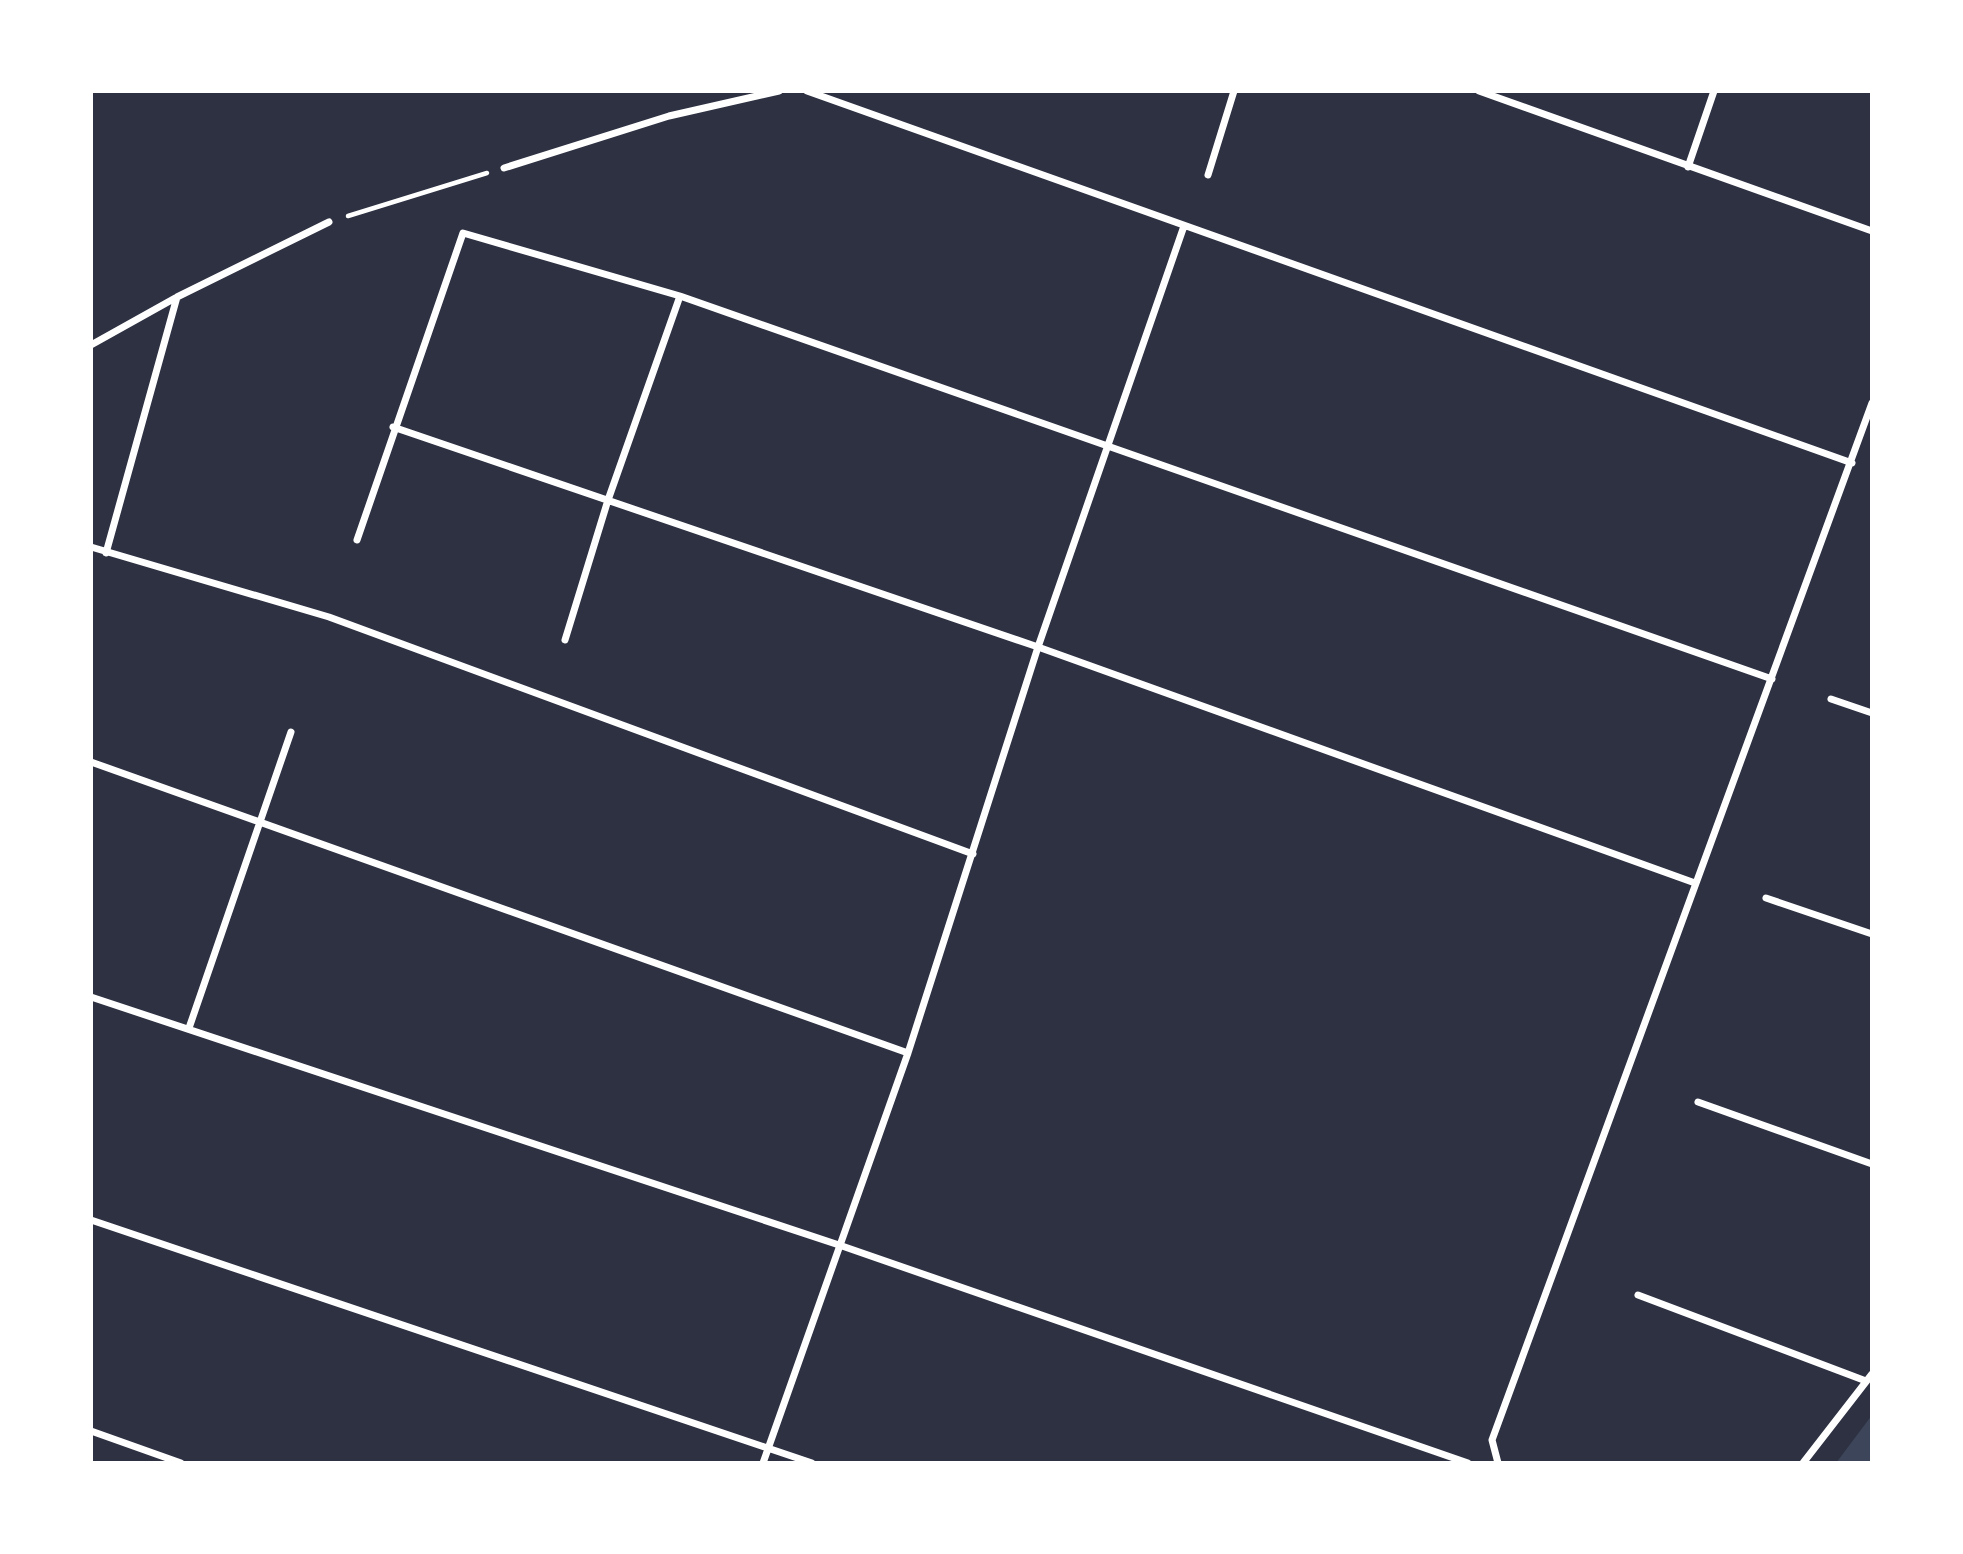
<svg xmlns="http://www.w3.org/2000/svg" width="1963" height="1554" viewBox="0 0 1963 1554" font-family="Montserrat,sans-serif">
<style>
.green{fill:#3c4559}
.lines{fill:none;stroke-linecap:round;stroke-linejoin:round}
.path{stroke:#fff;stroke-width:4.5}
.minor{stroke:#fff;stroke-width:7}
</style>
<rect width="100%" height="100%" fill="#2d3142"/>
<!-- green -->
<path class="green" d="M1872 1415V1463H1836Z"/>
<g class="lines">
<!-- path -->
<path class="path" d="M348 216 487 173"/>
<!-- minor -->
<path class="minor" d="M807 91 1852 463
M1479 91 1872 231
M1688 167 1714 91
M504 168 669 116 779 91
M1208 175 1234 91
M91 345 177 297 329 222
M393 427 1038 647 1695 883
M357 540 463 233 680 296 1772 679
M91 547 329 617 973 854
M106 553 177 297
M565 640 608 500 680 296
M1831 699 1872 713
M91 762 908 1053
M1766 898 1872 934
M91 997 842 1246 1468 1463
M189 1028 291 732
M1698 1102 1872 1164
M91 1220 812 1463
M1638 1295 1866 1381
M91 1431 181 1463
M763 1463 908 1053 1038 647 1184 226
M1498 1463 1492 1440 1872 403
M1803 1463 1872 1374"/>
</g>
<!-- border -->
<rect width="1963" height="1554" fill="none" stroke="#ffffff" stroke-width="186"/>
</svg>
